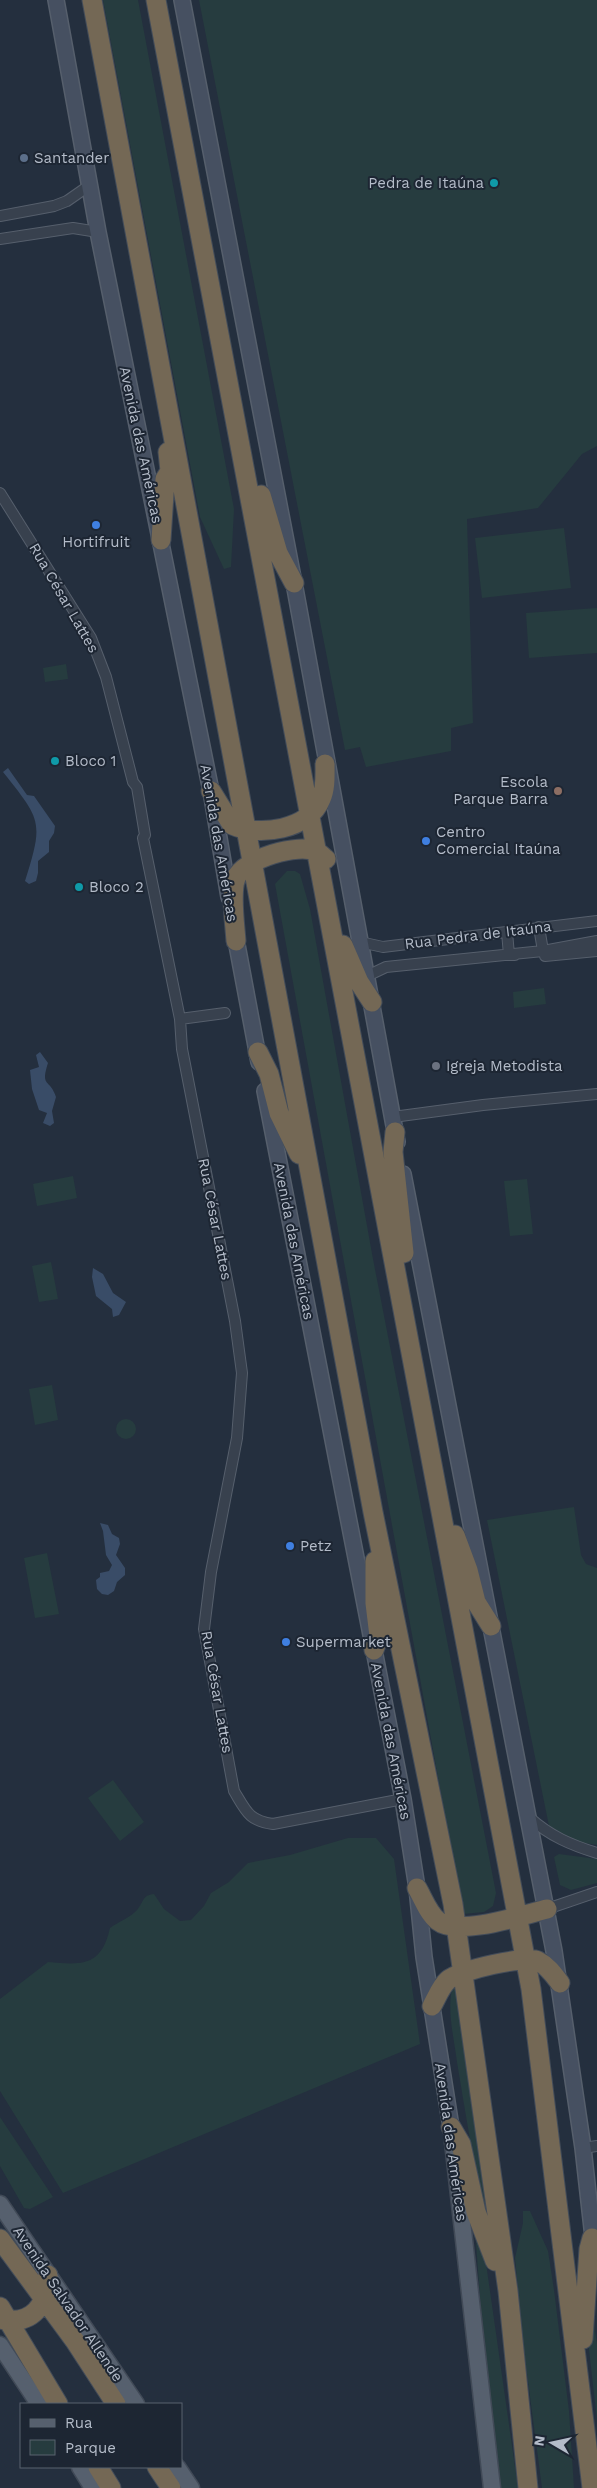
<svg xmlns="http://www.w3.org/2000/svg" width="597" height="2488" viewBox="0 0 597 2488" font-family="'Work Sans',sans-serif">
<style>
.green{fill:#263c3f}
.water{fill:#394c67}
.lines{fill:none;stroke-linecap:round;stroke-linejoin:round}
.street-casing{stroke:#565f6c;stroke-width:12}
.secondary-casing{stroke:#565f6c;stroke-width:18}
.primary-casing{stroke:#414a57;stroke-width:19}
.highway-casing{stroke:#434c59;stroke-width:21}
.street{stroke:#38414e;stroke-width:10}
.secondary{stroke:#465061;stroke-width:15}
.primary{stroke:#56606e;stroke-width:16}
.highway{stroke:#746855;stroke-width:19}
.service-dot{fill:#5c6f8a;stroke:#1d2633;stroke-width:2}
.culture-dot{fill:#0f9aa8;stroke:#1d2633;stroke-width:2}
.shop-dot{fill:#3f7fe0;stroke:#1d2633;stroke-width:2}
.education-dot{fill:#8d6e63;stroke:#1d2633;stroke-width:2}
.worship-dot{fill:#6b7280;stroke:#1d2633;stroke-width:2}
.labels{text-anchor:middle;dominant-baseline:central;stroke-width:4;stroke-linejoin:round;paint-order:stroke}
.poi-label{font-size:15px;fill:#b4bcc9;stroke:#1d2633;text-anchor:start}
.street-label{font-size:15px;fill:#b4bcc9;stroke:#1d2633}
</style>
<rect width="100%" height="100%" fill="#242f3e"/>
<!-- green -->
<path class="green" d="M103 0H138L234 509 231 567 224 569 200 517Z
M199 0H597V446L582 454 538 508 467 519 473 723 451 728V751L366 767 360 747 345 750Z
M564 528 571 588 482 598 475 538Z
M597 608V653L529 658 526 613Z
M66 664 68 679 45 682 43 668Z
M287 871H295L300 874 310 909 373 1259 496 1893 493 1906 484 1912 463 1914 275 884Z
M544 988 546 1004 514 1008 513 992Z
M73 1176 77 1198 37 1206 33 1184Z
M527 1179 533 1234 510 1236 504 1181Z
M51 1262 58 1299 39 1302 32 1266Z
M52 1385 58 1420 35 1425 29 1389Z
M116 1429a10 10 0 1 1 20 0a10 10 0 1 1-20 0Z
M574 1507 581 1555 586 1564 597 1568V1845L578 1842 549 1826 487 1520Z
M47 1553 59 1614 35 1618 24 1558Z
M113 1780 144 1822 120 1841 88 1798Z
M348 1838H376L394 1859 420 2044 63 2193 0 2091V1999L48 1962C82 1965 101 1967 110 1928 118 1922 131 1917 137 1910 144 1902 142 1895 154 1894L164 1909 180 1921 191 1920 204 1906 211 1893 229 1882 248 1863 290 1855Z
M559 1854 597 1859V1883L571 1890 560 1885 554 1857Z
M455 1988 489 2225H487C475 2171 466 2117 457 2062 454 2038 447 2012 452 1989Z
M0 2117 53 2197 30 2209 24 2208 0 2166Z
M523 2211H530L548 2251 554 2290 569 2411 574 2488H542L523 2343 515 2258 523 2223Z
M475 2229 483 2242 518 2488H499L484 2353Z
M592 2312 597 2344V2420L588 2341Z"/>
<!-- water -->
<path class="water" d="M8 768 27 795 34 796 55 826 54 833 49 841V852L38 861V873L36 881 29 884 25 881C44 821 41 820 3 772Z
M40 1052 48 1063C40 1088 50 1078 56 1097L52 1111 54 1123 50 1126 43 1123 47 1113 39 1110 32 1089 30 1070 39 1067 36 1055Z
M93 1268 103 1274 113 1293 126 1302 119 1315 113 1317 112 1309 96 1296 92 1277Z
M100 1523 108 1525 112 1534 119 1538 120 1544 116 1555 125 1568V1575L117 1582 114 1591 108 1595 102 1594 97 1589 96 1580 100 1577V1573L109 1571 112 1565 106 1555 103 1531Z"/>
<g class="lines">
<defs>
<path id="street" d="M0 216 54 206 67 201 90 185
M0 239 73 228 98 232
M0 493 91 638 106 677 133 782 137 787 145 835 143 838 180 1019 182 1049 235 1321 242 1373 237 1438 211 1572 204 1629 234 1791C246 1811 249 1821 273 1824L403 1799
M539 927 543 951
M507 932 509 955H515
M360 942 383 947 597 921
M545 956 597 951
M367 976 386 967 543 951 597 941
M180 1019 225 1013
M393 1117 483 1105 597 1094
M530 1818C550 1836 571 1845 597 1853
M547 1909 597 1892
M583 2148 597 2146"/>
<path id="secondary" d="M56 0 98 232 211 791 229 897
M182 0 294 583 397 1142
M234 929 259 1062
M265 1091 403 1799 417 1888 424 1957 451 2127
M403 1174 554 1951 583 2148 597 2273"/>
<path id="primary" d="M453 2142 492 2488
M0 2204 136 2404
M0 2345 39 2404
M80 2467 93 2488
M177 2467 191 2488"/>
<path id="highway" d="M92 0 373 1512 453 1904 508 2291 528 2488
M156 0 531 1989 592 2488
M261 495 278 553 294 583
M161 540 165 479 170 471 168 452
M211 791 232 825C259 837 309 830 321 799 326 788 325 775 325 764
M236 941C235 925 230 892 236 878 244 859 299 842 317 852 320 853 323 857 326 859
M343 945 359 982 372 1002
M258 1052 269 1074 279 1113 299 1154
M395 1132 393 1152 404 1253
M455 1535 468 1570 476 1602 491 1626
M374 1650 379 1636 375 1603V1561
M417 1888C423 1898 428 1913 438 1921 458 1937 523 1915 547 1909
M432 2006C437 1997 441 1986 448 1980 460 1970 526 1955 538 1961 548 1966 554 1975 560 1983
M451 2127 461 2144 476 2212 495 2261
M0 2239 75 2341 116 2404
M0 2307 58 2404
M0 2319C33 2326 47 2305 48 2275
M583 2339 589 2249 592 2238
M98 2467 111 2488
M157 2467 171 2488"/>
</defs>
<!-- street casing -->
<use href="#street" class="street-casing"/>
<!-- secondary casing -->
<use href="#secondary" class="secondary-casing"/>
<!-- primary casing -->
<use href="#primary" class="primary-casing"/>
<!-- highway casing -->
<use href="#highway" class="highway-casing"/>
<!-- street -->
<use href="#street" class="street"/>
<!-- secondary -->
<use href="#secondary" class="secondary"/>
<!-- primary -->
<use href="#primary" class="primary"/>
<!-- highway -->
<use href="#highway" class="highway"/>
</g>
<!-- markers -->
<circle class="service-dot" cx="24" cy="158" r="5"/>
<g class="culture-dot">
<circle cx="494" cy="183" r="5"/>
<circle cx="55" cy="761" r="5"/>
<circle cx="79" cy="887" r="5"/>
</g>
<g class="shop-dot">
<circle cx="96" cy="525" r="5"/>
<circle cx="426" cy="841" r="5"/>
<circle cx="290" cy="1546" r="5"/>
<circle cx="286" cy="1642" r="5"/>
</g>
<circle class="education-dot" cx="558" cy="791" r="5"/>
<circle class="worship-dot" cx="436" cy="1066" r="5"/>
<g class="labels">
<!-- poi labels -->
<g class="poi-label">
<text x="34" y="158">Santander</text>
<text x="484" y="183" text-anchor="end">Pedra de Itaúna</text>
<text x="96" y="542" text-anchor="middle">Hortifruit</text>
<text x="65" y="761">Bloco 1</text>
<text x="548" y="782" text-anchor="end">Escola<tspan x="548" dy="17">Parque Barra</tspan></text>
<text x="436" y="832">Centro<tspan x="436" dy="17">Comercial Itaúna</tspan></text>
<text x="89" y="887">Bloco 2</text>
<text x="446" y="1066">Igreja Metodista</text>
<text x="300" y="1546">Petz</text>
<text x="296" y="1642">Supermarket</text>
</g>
<!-- street labels -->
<g class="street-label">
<text transform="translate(141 445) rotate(78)">Avenida das Américas</text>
<text transform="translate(64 598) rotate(60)">Rua César Lattes</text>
<text transform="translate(219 843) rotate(80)">Avenida das Américas</text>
<text transform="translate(478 935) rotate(-7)">Rua Pedra de Itaúna</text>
<text transform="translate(215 1219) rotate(79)">Rua César Lattes</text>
<text transform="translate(294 1241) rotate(79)">Avenida das Américas</text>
<text transform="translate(217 1692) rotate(80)">Rua César Lattes</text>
<text transform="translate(391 1741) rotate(79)">Avenida das Américas</text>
<text transform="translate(451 2142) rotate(82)">Avenida das Américas</text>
<text transform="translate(68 2304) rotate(56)">Avenida Salvador Allende</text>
</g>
</g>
<!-- legend -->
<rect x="20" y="2403" width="162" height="65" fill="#1d2633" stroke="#59626f"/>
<rect x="30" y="2419" width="25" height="8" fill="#56606e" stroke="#59626f"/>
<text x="65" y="2428" font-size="15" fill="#b4bcc9">Rua</text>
<rect x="30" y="2440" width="25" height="15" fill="#263c3f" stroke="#59626f"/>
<text x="65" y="2453" font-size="15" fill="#b4bcc9">Parque</text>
<!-- north arrow -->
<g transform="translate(552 2443) rotate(279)" stroke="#1d2633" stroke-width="4" paint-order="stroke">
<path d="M0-4L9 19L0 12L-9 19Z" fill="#b4bcc9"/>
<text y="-8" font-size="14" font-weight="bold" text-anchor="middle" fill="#b4bcc9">N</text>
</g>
</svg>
